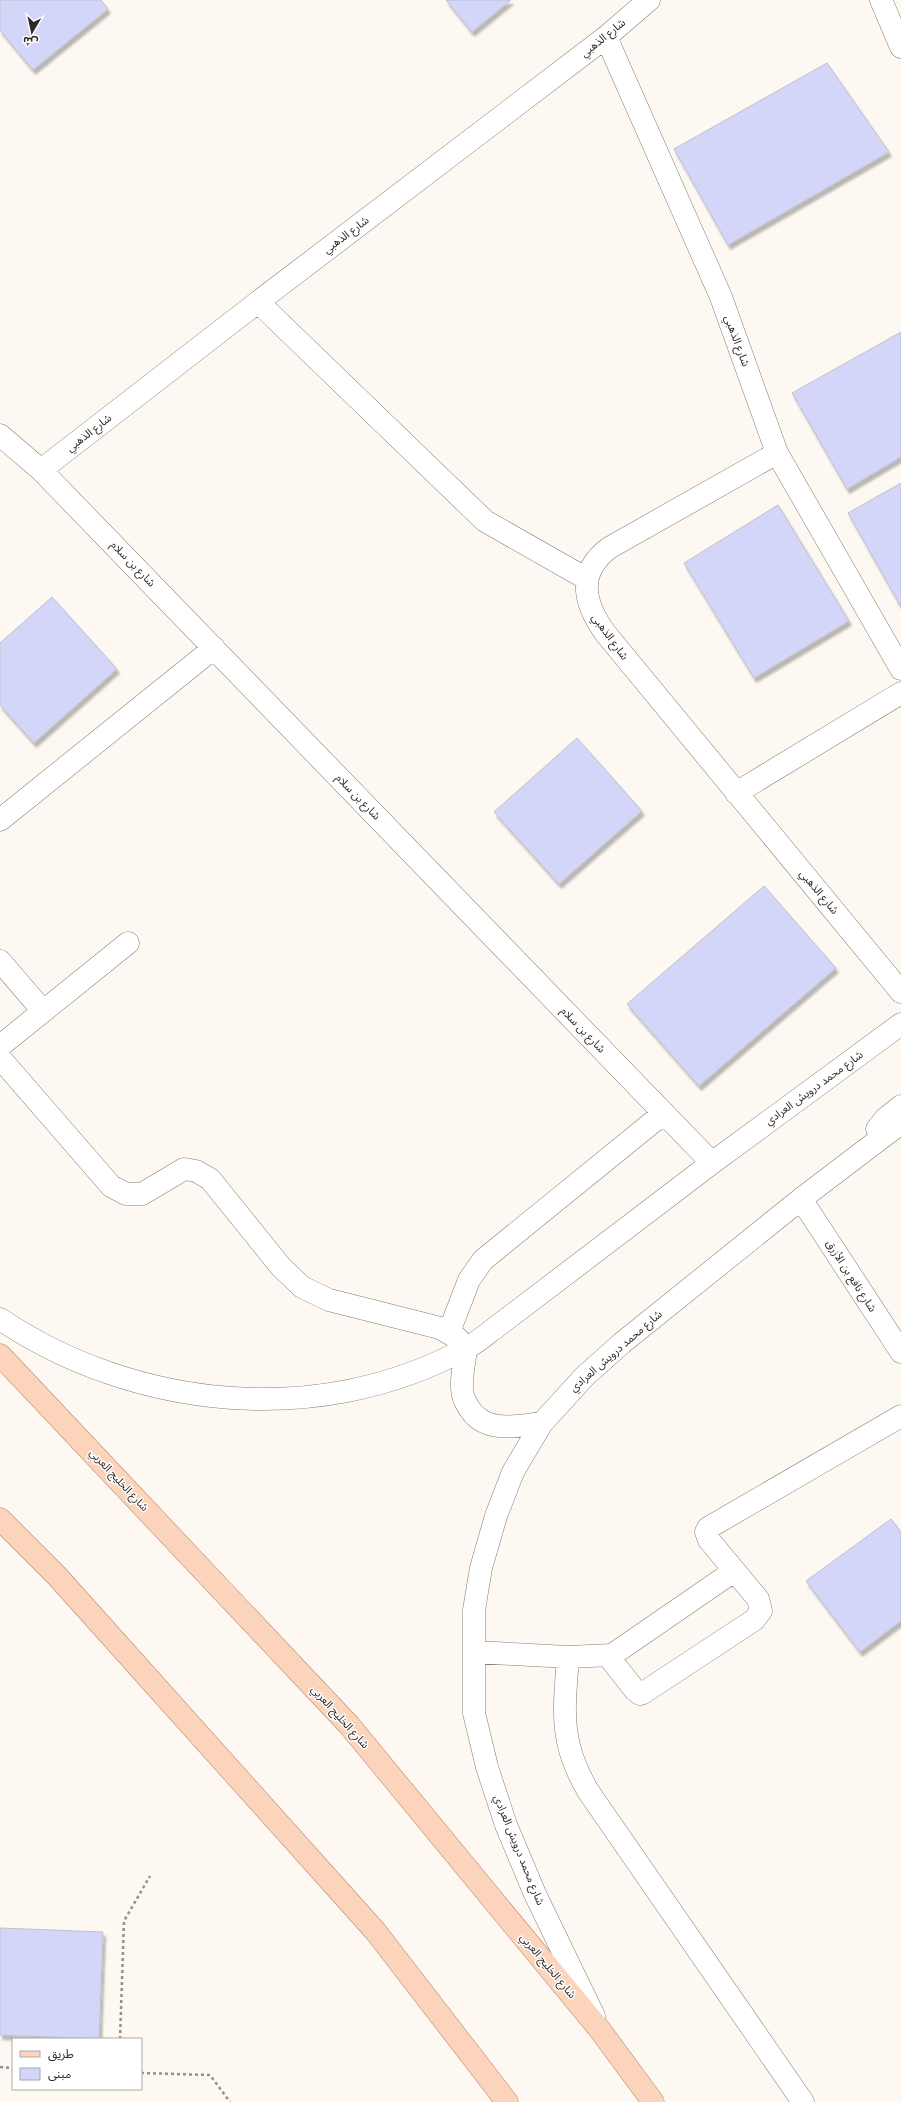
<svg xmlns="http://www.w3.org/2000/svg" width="901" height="2102" viewBox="0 0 901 2102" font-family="'Nunito Sans','Noto Sans Arabic',sans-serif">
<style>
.building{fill:#d3d6f9;stroke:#bfc0cb;filter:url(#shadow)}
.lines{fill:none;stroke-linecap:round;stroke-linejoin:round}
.minor-casing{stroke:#867d76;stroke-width:23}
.major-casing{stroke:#b28469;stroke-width:23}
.path{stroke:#95908c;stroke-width:2.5;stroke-dasharray:3 3;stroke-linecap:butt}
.minor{stroke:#fff;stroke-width:22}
.major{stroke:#fcd3bb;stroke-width:22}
.labels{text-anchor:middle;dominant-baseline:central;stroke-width:3;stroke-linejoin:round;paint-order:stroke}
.street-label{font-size:11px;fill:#2c2825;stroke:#fff}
</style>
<defs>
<filter id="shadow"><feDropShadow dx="2.5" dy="4.5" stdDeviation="1" flood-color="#0004"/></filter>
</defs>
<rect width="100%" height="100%" fill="#fef8f3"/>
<!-- building -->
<path class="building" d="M0 0H101L108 9 33 70 0 30Z
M446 0H511L472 32Z
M827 63 889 152 728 245 674 149Z
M901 332V457L847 489 792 393Z
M901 483V607L848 513Z
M778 505 849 621 754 678 684 563Z
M52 597 117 669 34 743 0 705V643Z
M577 738 642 811 559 884 494 812Z
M764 886 836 968 699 1086 627 1004Z
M891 1519 901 1532V1621L860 1652 806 1581Z
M0 1928 103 1932 99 2039 0 2035Z"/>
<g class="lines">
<defs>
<path id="minor" d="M881 0 901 47
M606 37 721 297 777 453 901 669
M258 302 485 521 587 579
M0 435 41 470 712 1163
M777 453 609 548C576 573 584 604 606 634L901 992
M41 470 258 302 606 37 649 0
M736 793 901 693
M0 820 214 648
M0 961 43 1011
M0 1046 128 943
M0 1058 111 1186 126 1194H142L184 1169 196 1171 210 1179 281 1267 302 1287 329 1300 440 1328 457 1338 466 1348C465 1361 461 1376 462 1388 462 1395 465 1402 469 1408 485 1434 517 1426 542 1423
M877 1129 886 1118 901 1106
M801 1199 901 1352
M0 1319C136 1410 319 1428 465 1349 477 1343 488 1333 499 1325L712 1163 901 1024
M449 1332 469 1280 483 1260 664 1113
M475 1652 568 1657 612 1655 734 1571
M608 1656 634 1689 640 1694 643 1693 754 1620 761 1611 758 1599 709 1540 706 1532 708 1528 901 1416
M568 1657C564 1711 559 1742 588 1791L803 2102
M594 2016 535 1894 506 1825 487 1767 474 1713V1610L481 1568 496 1516 513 1472 542 1423 585 1376 622 1343 801 1199 901 1123"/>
<path id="major" d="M0 1355 349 1725 600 2030 653 2102
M0 1519 57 1576 376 1932 507 2102"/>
</defs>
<!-- minor casing -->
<use href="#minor" class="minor-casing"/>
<!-- major casing -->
<use href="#major" class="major-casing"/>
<!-- path -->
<path class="path" d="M120 2039 124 1921 150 1876
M0 2067 13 2068
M141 2073 210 2075 230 2102"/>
<!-- minor -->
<use href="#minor" class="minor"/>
<!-- major -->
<use href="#major" class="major"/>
</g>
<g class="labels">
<!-- street labels -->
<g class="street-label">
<text transform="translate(603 38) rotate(-39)">شارع الذهبي</text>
<text transform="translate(346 235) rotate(-37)">شارع الذهبي</text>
<text transform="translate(737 341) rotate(70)">شارع الذهبي</text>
<text transform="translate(89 433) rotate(-38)">شارع الذهبي</text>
<text transform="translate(133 564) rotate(46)">شارع بن سلام</text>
<text transform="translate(610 637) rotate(54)">شارع الذهبي</text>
<text transform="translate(358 797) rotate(46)">شارع بن سلام</text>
<text transform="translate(819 892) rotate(50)">شارع الذهبي</text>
<text transform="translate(583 1030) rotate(46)">شارع بن سلام</text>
<text transform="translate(814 1088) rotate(-36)">شارع محمد درويش العرادي</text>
<text transform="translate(851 1276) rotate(57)">شارع نافع بن الأزرق</text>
<text transform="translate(616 1351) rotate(-41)">شارع محمد درويش العرادي</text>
<text transform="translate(119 1480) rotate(47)">شارع الخليج العربي</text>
<text transform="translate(340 1717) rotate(48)">شارع الخليج العربي</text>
<text transform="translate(519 1850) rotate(68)">شارع محمد درويش العرادي</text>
<text transform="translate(548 1966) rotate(50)">شارع الخليج العربي</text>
</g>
</g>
<!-- legend -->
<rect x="12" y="2038" width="130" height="52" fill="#ffffff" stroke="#aba9a8"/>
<rect x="20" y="2051" width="20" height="6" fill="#fcd3bb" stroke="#aba9a8"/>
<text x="48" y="2058" font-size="12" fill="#2c2825">طريق</text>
<rect x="20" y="2068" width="20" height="12" fill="#d3d6f9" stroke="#aba9a8"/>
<text x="48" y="2078" font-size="12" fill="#2c2825">مبنى</text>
<!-- north arrow -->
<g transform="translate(32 32) rotate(189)" stroke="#ffffff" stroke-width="3" paint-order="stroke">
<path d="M0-3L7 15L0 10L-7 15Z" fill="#2c2825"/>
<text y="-6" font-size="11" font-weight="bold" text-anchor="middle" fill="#2c2825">ش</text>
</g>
</svg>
